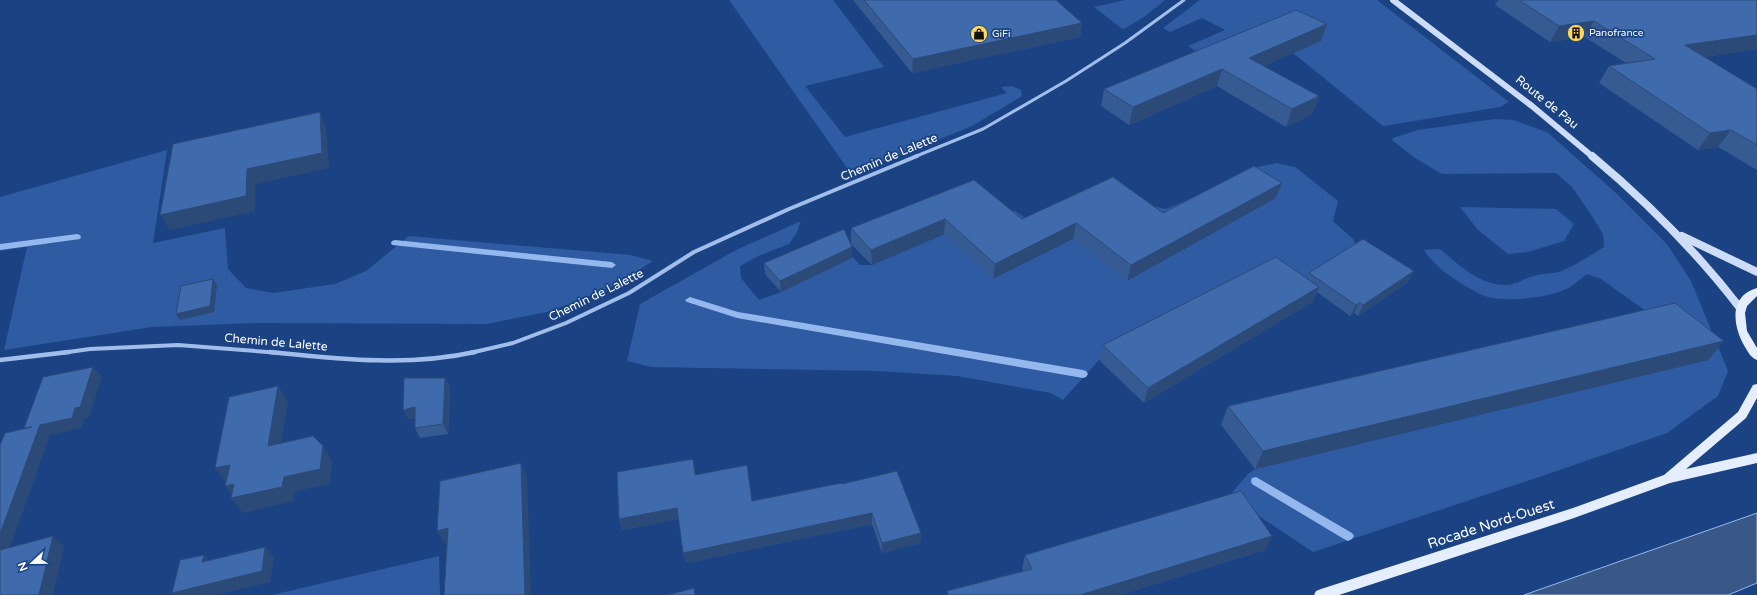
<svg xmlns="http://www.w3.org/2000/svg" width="1757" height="595" viewBox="0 0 1757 595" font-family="'Varela Round',sans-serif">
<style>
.green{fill:#2e5ba2}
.water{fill:#3a5887;stroke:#94b8ed}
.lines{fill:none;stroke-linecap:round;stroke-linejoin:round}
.stream{fill:#94b8ed;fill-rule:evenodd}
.minor-far2{stroke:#a1beeb;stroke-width:3}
.minor-far1{stroke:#a1beeb;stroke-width:4}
.minor{stroke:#a1beeb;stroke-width:4.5}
.secondary-far1{stroke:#cdddf8;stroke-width:6}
.secondary{stroke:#cdddf8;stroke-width:8}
.primary{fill:#e5eeff;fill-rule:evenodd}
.wall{fill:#365b93}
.shaded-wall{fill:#2c4a78}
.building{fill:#3f6aab;stroke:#2c4a78}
.labels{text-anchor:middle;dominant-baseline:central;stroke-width:3.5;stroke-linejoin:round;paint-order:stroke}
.far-poi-label{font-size:10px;fill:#fff;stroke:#1b4384;text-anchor:start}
.street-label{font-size:12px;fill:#fff;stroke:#1b4384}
.near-street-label{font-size:14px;fill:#fff;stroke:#1b4384}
</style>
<rect width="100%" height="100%" fill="#1b4384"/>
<!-- green -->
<path class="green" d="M729 0H833L884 67 805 86 845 137 1007 93 1001 87 1012 86 1021 90 1022 96 972 126 852 175Z
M1125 0H1165L1144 17 1124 29 1121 28 1094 7Z
M1200 0H1377L1509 102 1500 107 1383 126 1293 53 1320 41 1203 56 1188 46 1225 30 1202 18 1170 32 1163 28Z
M1495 119 1513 120 1547 132 1615 192 1667 244 1691 281 1728 371 1718 396 1667 433 1542 476 1313 552 1229 496 1248 474 1255 469 1708 360 1660 321 1601 279 1587 274C1580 279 1572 287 1564 290 1546 298 1508 302 1488 297 1470 291 1434 268 1424 250L1440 249C1459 265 1479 285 1506 285 1516 285 1525 278 1534 276 1542 273 1551 274 1559 272 1574 266 1590 256 1604 247L1603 234 1590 213 1572 187 1556 173 1442 174 1415 158 1392 140 1393 138 1418 130Z
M167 150 153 243 225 228 228 269 246 288 273 293 335 284 366 271 409 236 630 255 653 261 612 287 551 311 487 324 256 323 152 327 4 350 27 247 0 251V197Z
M1277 163 1295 167 1338 201 1333 221 1353 239 1358 250 1307 282 1099 360 1063 400 1051 393 957 376 877 371 651 367 627 361 640 304 736 250 801 221 797 232 789 244 758 256 740 266 741 278 759 300 781 292 844 247 860 265H872L1004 209 1015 211 1027 219 1132 209 1144 204 1166 209 1213 189 1257 167Z
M1460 207 1556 209 1574 224 1564 241 1528 252 1508 254 1478 230Z
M439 556 440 595H272Z"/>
<!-- water -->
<path class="water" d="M1757 513V583L1728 595H1524Z"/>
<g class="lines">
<!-- stream -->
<path class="stream" d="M77 234 80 235 81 237 80 239 0 250V244Z
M395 240 612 262 616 265 612 268 392 245 391 243 392 241Z
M690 297 738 312 1083 370 1086 371 1088 374 1086 377 1083 378 737 318 687 302 685 300Z
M1256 477 1352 533 1354 536 1352 539 1348 541 1344 539 1252 484 1251 481 1252 478Z"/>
<!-- minor-far2 -->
<path class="minor-far2" d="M914 157 983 129 1066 81 1125 43 1184 0"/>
<!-- minor-far1 -->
<path class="minor-far1" d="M61 353 90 349 178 345 280 353
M470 353 513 343 566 323 629 293 694 252 789 209 917 156"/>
<!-- minor -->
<path class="minor" d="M270 352C339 359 407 367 475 352
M0 360 69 352"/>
<!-- secondary-far1 -->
<path class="secondary-far1" d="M1393 0 1532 106 1593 157"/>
<!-- secondary -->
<path class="secondary" d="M1592 156C1647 202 1697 252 1740 308
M1682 236 1757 272"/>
<!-- primary -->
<path class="primary" d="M1757 288V296L1747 306 1745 313 1747 331 1757 348V360C1751 358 1748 352 1745 347 1733 327 1728 296 1757 288Z
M1757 384V398L1746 418 1686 469 1757 453V463L1670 483 1574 518 1339 595H1314L1316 591 1321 589 1573 508 1664 475 1738 412 1753 385Z"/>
</g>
<!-- wall -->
<path class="wall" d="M853 0H1056L1082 23 1080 37 912 73Z
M1498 0H1757V49L1704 57 1757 89V170L1718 147 1698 150 1599 83 1609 66 1626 63 1585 37 1550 42 1495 5Z
M1321 41 1264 66 1319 96 1312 114 1286 127 1217 86 1129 125 1101 106 1104 89Z
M974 180 1022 219 1163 213 1276 198 1127 281 1073 239 993 279 944 234 872 265 851 244V228Z
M852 247V258L781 292 765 274 764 263Z
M1414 271 1408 282 1358 316 1354 313 1350 316 1317 292 1312 302 1144 403 1099 360 1103 345 1307 278 1309 273Z
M1708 360 1255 469 1221 425 1228 406Z
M445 378 450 388 448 434 420 438 415 428V418L408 419Z
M695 470 696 474 752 501 842 484 921 533 920 543 882 553 872 524 686 563 683 553 679 519 622 530 619 519Z
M1265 550 1120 595H947V591L1023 571 1022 569 1025 555Z"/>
<!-- shaded-wall -->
<path class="shaded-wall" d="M1594 21 1585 37 1550 42 1559 26Z
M1082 23 1080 37 912 73 913 59Z
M1327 24 1321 41 1244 75 1249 58Z
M1757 35V49L1674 62 1685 45Z
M1222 69 1217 86 1129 125 1133 107Z
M1319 96 1312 114 1286 127 1292 109Z
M320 112 326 127 329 168 255 184V211L170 230 160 215 247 169Z
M1731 130 1718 147 1698 150 1710 133Z
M1282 183 1276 198 1127 281 1131 265Z
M945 219 944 234 872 265 871 250Z
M1076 223 1073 239 993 279 995 264Z
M852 247V258L781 292 780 281Z
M1414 271 1408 282 1358 316 1363 305Z
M213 279 217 285 214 312 180 320 176 314Z
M1319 287 1312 302 1144 403 1148 388Z
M1360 302 1354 313 1350 316 1356 305Z
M1724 341 1708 360 1255 469 1263 451Z
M93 367 102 377 89 417 84 419 81 428 50 435 10 548 0 550V534L40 425 75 408Z
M445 378 450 388 448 434 443 424Z
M278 386 288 401 278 461 268 446Z
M415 407 420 417 408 419 403 410Z
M323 446 332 461 330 484 295 491 293 501 243 513 231 498 234 497 225 486 234 484 284 477Z
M693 459 695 470 697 485 695 475Z
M521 463 527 477 531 595H525Z
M230 465 226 483 215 468Z
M677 508 680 519 622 530 619 519Z
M872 513V524L686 563 683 553Z
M448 528 455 542 445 544 437 531Z
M921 533 920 543 882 553V543Z
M53 536 64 547 53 595H39Z
M1272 536 1265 550 1120 595H1080Z
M265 547 274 557 270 582 216 595H174L172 593Z
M204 555 213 565 202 562Z"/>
<!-- building -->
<path class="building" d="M864 0H1056L1082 23 913 59Z
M1519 0H1757V35L1685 45 1757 89V145L1731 130 1710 133 1609 66 1655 59 1594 21 1559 26Z
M1296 10 1327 24 1249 58 1319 96 1292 109 1222 69 1133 107 1104 89Z
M320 112 322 153 247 169 246 196 160 215 173 144Z
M1254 166 1282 183 1131 265 1076 223 995 264 945 219 871 250 851 228 974 180 1022 219 1113 177 1163 213Z
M844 229 852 247 780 281 764 263Z
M1363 239 1414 271 1363 305 1360 302 1356 305 1309 273Z
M1276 257 1319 287 1148 388 1103 345Z
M213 279 210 306 176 314 181 286Z
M1675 303 1724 341 1263 451 1228 406Z
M93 367 80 407 75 408 72 418 40 425 0 534V445L5 433 32 427 24 428 43 377Z
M404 378H445L443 424 415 428V407L403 410Z
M278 386 268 446 313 436 323 446 320 469 284 477 282 487 231 498 234 484 225 486 230 465 215 468 229 397Z
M693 459 695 475 747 465 752 501 841 483 842 484 897 471 921 533 882 543 872 513 683 553 677 508 619 519 617 472Z
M521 463 525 595H444L448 528 437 531 440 481Z
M1241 491 1272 536 1080 595H949L947 591 1032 569 1025 555Z
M53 536 39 595H0V550Z
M265 547 262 571 172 593 180 560 204 555 202 562Z
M694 588 695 595H667Z"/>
<!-- icons -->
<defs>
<symbol id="building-disc" viewBox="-11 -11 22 22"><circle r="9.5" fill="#fcd85e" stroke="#1b4384"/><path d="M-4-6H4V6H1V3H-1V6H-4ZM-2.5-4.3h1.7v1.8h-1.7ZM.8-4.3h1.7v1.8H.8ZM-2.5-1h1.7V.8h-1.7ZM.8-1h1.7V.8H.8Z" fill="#111"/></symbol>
<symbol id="shop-disc" viewBox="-11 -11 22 22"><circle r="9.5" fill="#fcd85e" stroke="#1b4384"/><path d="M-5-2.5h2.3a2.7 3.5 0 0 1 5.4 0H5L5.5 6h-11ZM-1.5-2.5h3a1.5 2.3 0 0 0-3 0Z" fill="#111"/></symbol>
</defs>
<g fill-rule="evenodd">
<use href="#building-disc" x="1566" y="23" width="20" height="20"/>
<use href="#shop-disc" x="969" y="24" width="20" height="20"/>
</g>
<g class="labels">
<!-- far-poi labels -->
<g class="far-poi-label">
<text x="1589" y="33">Panofrance</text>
<text x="992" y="34">GiFi</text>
</g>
<!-- street labels -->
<g class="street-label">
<text transform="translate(1547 102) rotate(39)">Route de Pau</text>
<text transform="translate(889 157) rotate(-23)">Chemin de Lalette</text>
<text transform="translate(596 295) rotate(-26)">Chemin de Lalette</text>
<text transform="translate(276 342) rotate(5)">Chemin de Lalette</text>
</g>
<!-- near-street labels -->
<g class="near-street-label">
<text transform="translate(1491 524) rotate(-18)">Rocade Nord-Ouest</text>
</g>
</g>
<!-- north arrow -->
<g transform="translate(32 563) rotate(248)" stroke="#1b4384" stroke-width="3" paint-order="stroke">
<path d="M0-3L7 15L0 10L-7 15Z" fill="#ffffff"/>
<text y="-6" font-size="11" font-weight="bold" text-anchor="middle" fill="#ffffff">N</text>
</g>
</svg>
